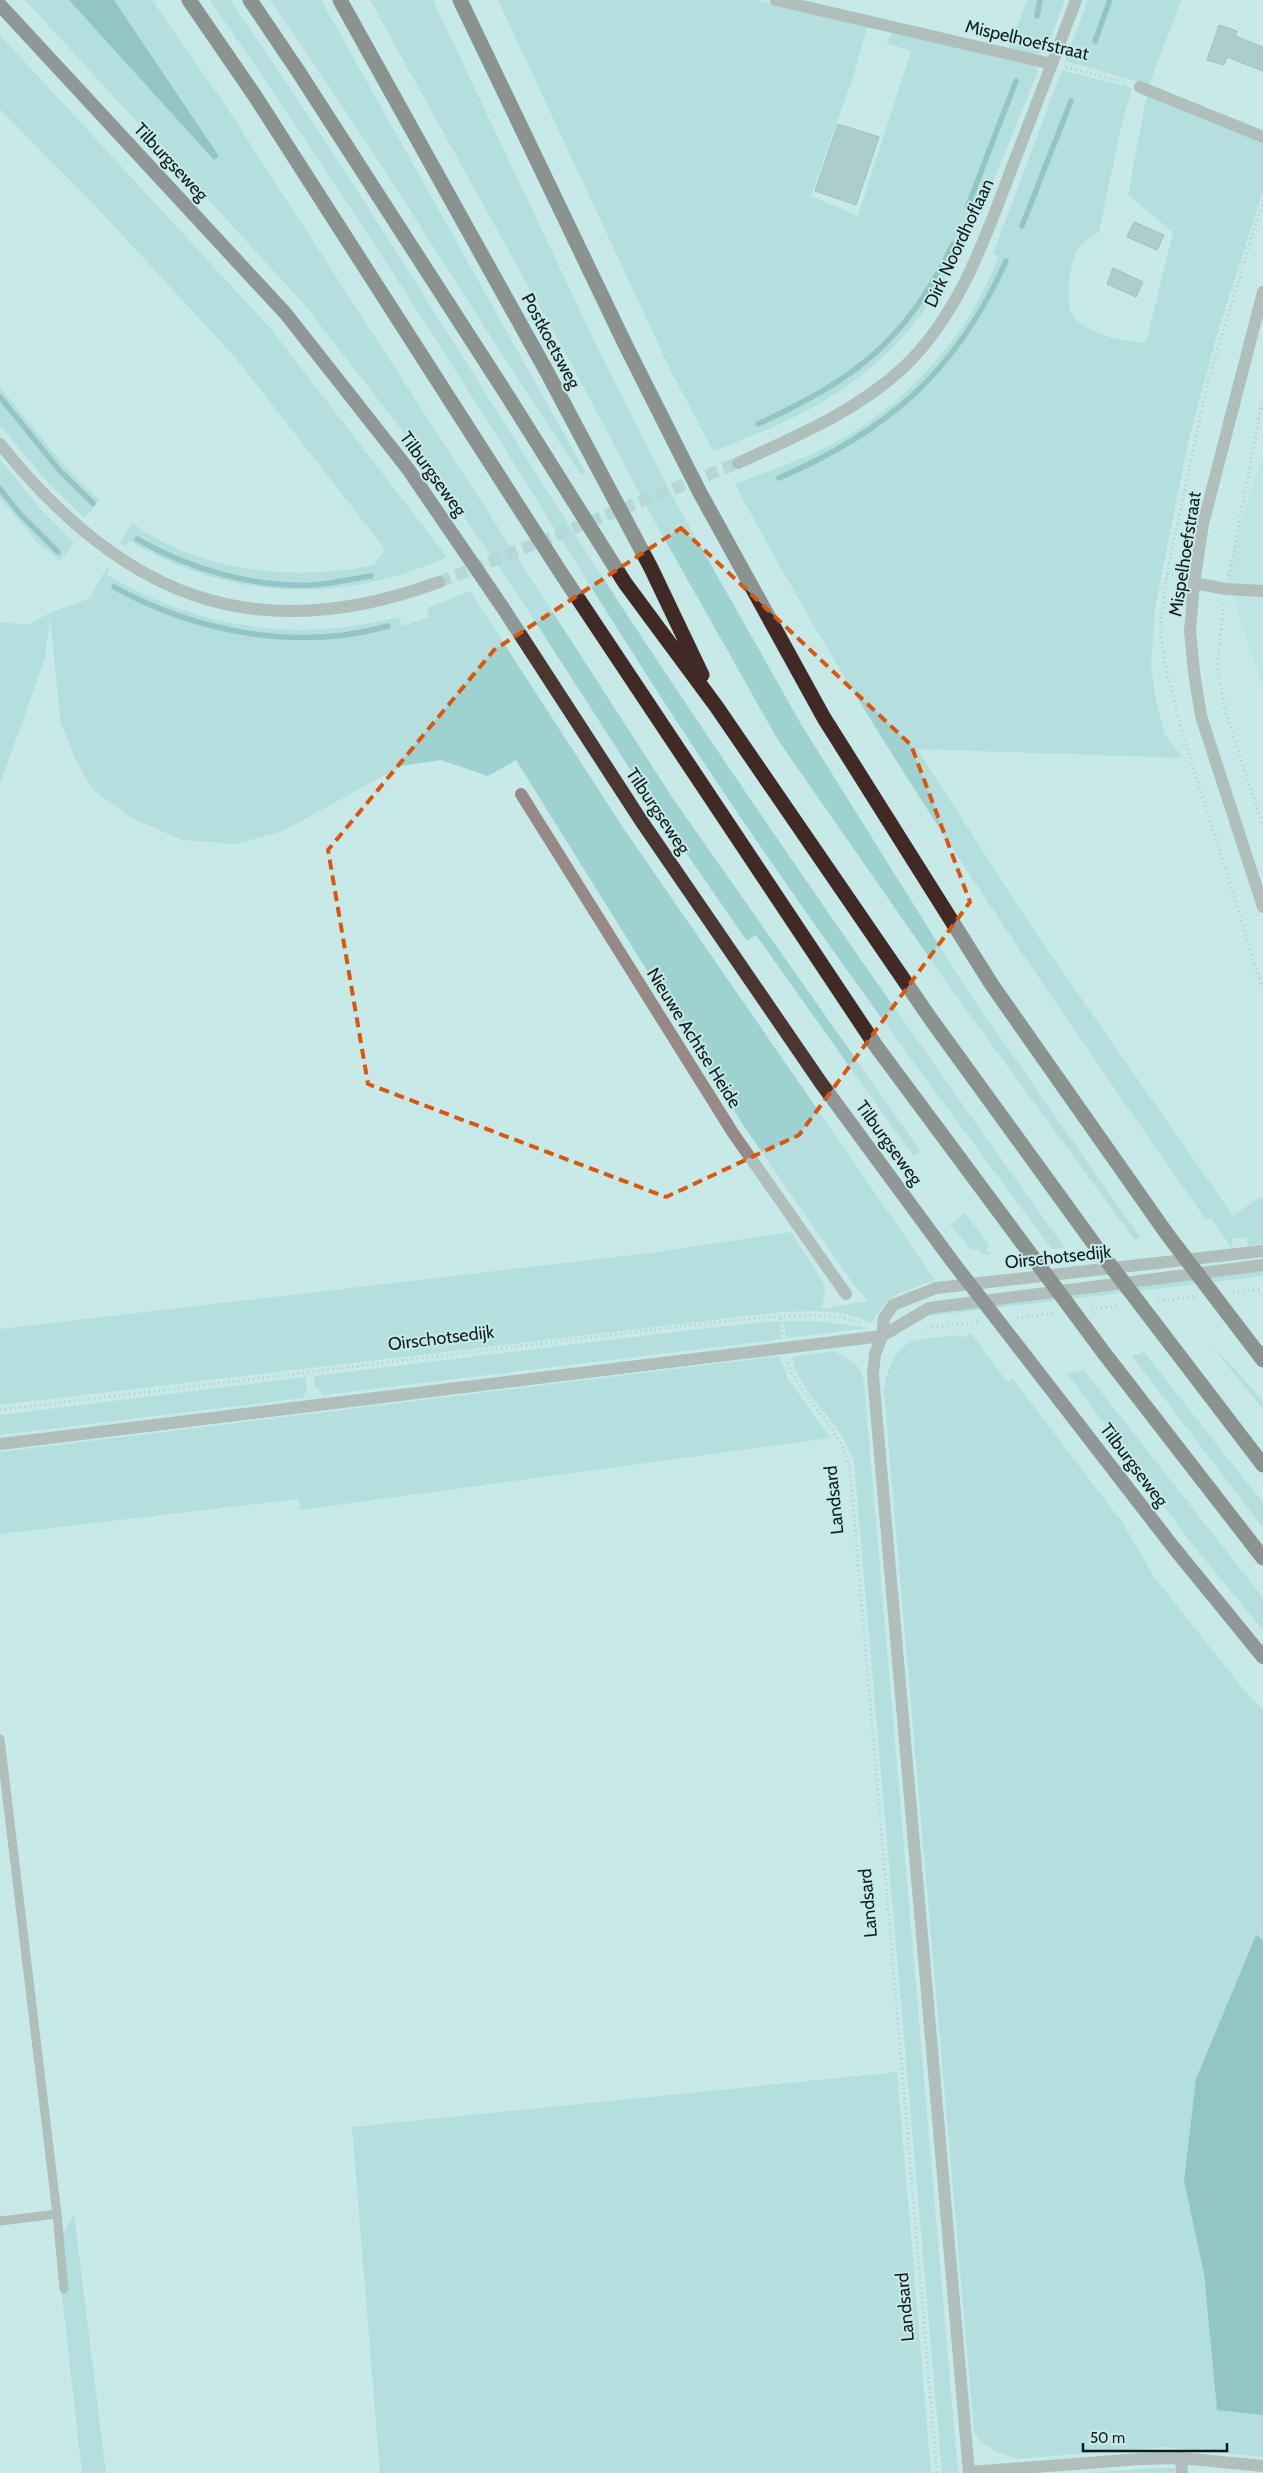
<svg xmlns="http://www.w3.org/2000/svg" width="1263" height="2473" viewBox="0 0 1263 2473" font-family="Cabin,sans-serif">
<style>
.built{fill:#b3dedd}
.green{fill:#9ed2d1}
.water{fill:#559a99}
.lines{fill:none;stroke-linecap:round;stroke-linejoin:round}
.stream{stroke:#559a99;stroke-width:5.5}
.building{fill:#8bacab;stroke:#6b8c8b}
.tertiary-tunnel{stroke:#a3c1c0;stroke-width:12;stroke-dasharray:12 6;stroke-linecap:butt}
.path{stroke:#8fabaa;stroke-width:3;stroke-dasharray:1 4;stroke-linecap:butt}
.service{stroke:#968986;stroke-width:9}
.minor{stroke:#968986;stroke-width:12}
.tertiary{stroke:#968986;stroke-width:12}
.trunk{stroke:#4c3631;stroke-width:14}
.motorway{stroke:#412a25;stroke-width:15}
.marked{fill:none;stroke:#dd560d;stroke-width:4;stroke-dasharray:10 6;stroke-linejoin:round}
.labels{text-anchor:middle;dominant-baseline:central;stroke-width:4;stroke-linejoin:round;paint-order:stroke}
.street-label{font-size:18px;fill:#111e1d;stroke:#c7eae9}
</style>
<rect width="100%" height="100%" fill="#c7eae9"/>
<!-- built -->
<path class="built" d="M1263 453V689L1226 575Z"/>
<!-- green -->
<path class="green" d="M25 0H69L215 160 219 155 114 0H152L229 111 674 800 921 1152 913 1156 756 935 747 941 657 811 520 598 423 457 303 303Z
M210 0H230C357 182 470 372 590 558 742 792 902 1021 1065 1248L1052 1249C936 1094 820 937 712 775 634 658 560 537 485 417 396 276 305 137 210 0Z
M270 0H321L586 473 581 475C476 318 379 155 270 0Z
M370 0H433L600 353 675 501 801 724 967 990 1141 1239H1134L956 996 778 740 651 515 573 367Z
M498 0H754L868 25 853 77 811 196 858 216 911 51 886 43 893 31 1033 64 1038 71 976 224 973 225 965 243 962 242C921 339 852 396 756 434 741 439 728 447 713 451L669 367Z
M1027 0H1065L1046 50 1036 54 1009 48Z
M1088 0H1181L1149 85 1065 61Z
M0 35 271 329 447 557C438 562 428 565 419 568 322 605 217 594 129 541L126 546 120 543 132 523C199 572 295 582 374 565L385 549 234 356 99 210 0 109Z
M1062 70 1132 88 1120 132 1099 232C1093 236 1085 241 1080 246 1073 256 1070 271 1069 283 1069 293 1067 305 1072 314 1082 333 1125 343 1146 342L1147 339 1173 232 1128 195 1147 94 1263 141V191L1216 338 1188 442 1155 608 1151 666 1156 700 1165 735 1183 758 917 749 1035 932 1233 1216 1255 1200 1263 1197V1244L1248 1246 1246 1238 1232 1239V1248L1211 1218 1206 1220C1040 981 872 742 735 484 764 472 794 463 823 449 903 409 967 339 999 256L993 254Z
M0 387 67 469 100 500 85 518 49 484 0 425Z
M0 459 40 509 74 543 60 561 37 542 0 498Z
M107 567 110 569 107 575C200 629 295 643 399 617L402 626 429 617 427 608 470 591 624 829 935 1280 897 1294 881 1308 871 1323C843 1309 812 1311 781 1312L0 1405V1329L650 1253 791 1232 823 1282 825 1291 822 1309 868 1301 854 1285 745 1128 516 760 488 776 441 760 401 766 283 831 236 844 182 840 130 817 93 790 75 759 60 720 50 616 45 658 0 784V622L27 625 50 613 90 598Z
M965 1213 989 1245 987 1249 990 1255H985L977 1249 972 1250 950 1225Z
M1263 1270V1276L927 1316 932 1313Z
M779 1321 782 1339 323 1395 315 1386 314 1376 708 1328Z
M784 1321H819L868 1328 786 1338Z
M971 1333 1007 1382 1012 1378 1122 1522 1155 1578 1248 1695 1263 1709V1940L1256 1935 1184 2181 1204 2274 1217 2409 1263 2415V2457L1165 2447 1015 2459 1014 2457C999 2455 980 2444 974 2432L884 1393C885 1375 894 1347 914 1341 928 1337 946 1337 961 1335L963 1338Z
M1210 1344 1235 1369 1263 1402V1409Z
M834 1351C848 1360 862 1363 864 1383L958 2473H942L854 1463C844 1422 800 1398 792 1357Z
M1144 1352 1263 1503V1528L1132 1356Z
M780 1356 787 1377 830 1438 300 1510 299 1499 0 1534V1452Z
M1084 1370 1263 1598V1630L1188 1539 1067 1373Z
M306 1377 307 1387 303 1398 0 1435V1415Z
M897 2072 931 2473H380L352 2127Z
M74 2215 106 2473H82L57 2250 61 2238Z
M1154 2468H1175V2473H1089Z"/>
<!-- water -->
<path class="water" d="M69 0H114L219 156 214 160Z
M1256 1935 1263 1940V2415L1217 2410 1204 2274 1184 2181 1196 2079Z"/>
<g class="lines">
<!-- stream -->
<path class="stream" d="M1037 16 1040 0
M1095 41 1110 0
M967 208 1016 81
M1022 226 1071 101
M0 397 60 471 93 503
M758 424C854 380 907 341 953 244
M779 478C888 431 957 371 1006 261
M0 489 21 515 58 552
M137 539C189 569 254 588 314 585 333 583 352 579 371 576
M114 587C196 632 297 652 388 626"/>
</g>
<!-- building -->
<path class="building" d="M1219 25 1237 31 1235 36 1263 47V71L1227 57 1224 65 1207 60Z
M838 124 879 137 856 205 815 191Z
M1134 222 1164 235 1157 250 1127 237Z
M1113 268 1143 282 1136 297 1107 284Z"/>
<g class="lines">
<!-- tertiary-tunnel -->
<path class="tertiary-tunnel" d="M439 582 738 463"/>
<!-- path -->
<path class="path" d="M1066 67 1125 82
M1263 200 1207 384 1167 574 1160 631 1167 673 1181 728 1263 990
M1167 574 1181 578
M1229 576 1263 396
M1224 604 1217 664 1225 711 1263 826
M1233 1292 1263 1289
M1158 1301 1194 1297
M1091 1309 1120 1306
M781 1318 783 1334
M1017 1318 1055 1313
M927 1328 978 1322
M788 1363C802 1401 843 1428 850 1470L937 2473
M0 1410 708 1323C751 1320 821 1307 860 1323"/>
<!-- service -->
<path class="service" d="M0 1739 57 2214 64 2289
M0 2221 57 2214"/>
<!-- minor -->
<path class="minor" d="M776 0 1052 64
M1140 87 1263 137
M1263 292 1203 524 1194 583 1190 631 1194 672 1201 716 1263 907
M1194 583 1226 589 1263 591
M521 794 733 1133 846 1294
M0 1444 882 1336 929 1308 1263 1265
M1181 2458 1182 2473
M969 2472 1140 2459 1181 2458 1263 2466
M969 2473 873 1375 875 1354 882 1336 884 1318 893 1305 936 1288 1263 1251"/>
<!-- tertiary -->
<path class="tertiary" d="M0 444C121 595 252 651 439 582
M738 463C797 436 857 411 904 367 961 313 987 233 1014 162 1035 108 1056 54 1076 0"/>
<!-- trunk -->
<path class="trunk" d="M0 5 286 314 408 469 503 608 640 819 821 1083 952 1261 1174 1548 1263 1657"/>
<!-- motorway -->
<path class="motorway" d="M189 0 255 96 561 573 876 1046 1104 1353 1263 1558
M250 0 298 71 507 395 625 583 716 706 930 1018 1094 1244 1263 1465
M340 0 547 372 651 568 702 675
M460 0 625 344 699 491 824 718 992 985 1167 1234 1263 1360"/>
</g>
<!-- marked area -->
<path d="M0 0H1263V2473H0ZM681 528 911 745 970 902 799 1135 666 1197 368 1084 328 850 494 650Z" fill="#c7eae9" fill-opacity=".55" fill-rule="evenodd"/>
<path class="marked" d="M681 528 911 745 970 902 799 1135 666 1197 368 1084 328 850 494 650Z"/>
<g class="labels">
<!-- street labels -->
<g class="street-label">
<text transform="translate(1027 40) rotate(13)">Mispelhoefstraat</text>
<text transform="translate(171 162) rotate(47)">Tilburgseweg</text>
<text transform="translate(959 243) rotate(-65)">Dirk Noordhoflaan</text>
<text transform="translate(551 341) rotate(62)">Postkoetsweg</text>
<text transform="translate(433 474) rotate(54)">Tilburgseweg</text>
<text transform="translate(1185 554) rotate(-81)">Mispelhoefstraat</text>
<text transform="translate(658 811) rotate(56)">Tilburgseweg</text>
<text transform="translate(694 1038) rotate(58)">Nieuwe Achtse Heide</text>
<text transform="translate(889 1143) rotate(54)">Tilburgseweg</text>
<text transform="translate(1058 1257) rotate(-6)">Oirschotsedijk</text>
<text transform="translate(441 1338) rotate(-7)">Oirschotsedijk</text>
<text transform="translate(1134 1465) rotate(53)">Tilburgseweg</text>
<text transform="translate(834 1500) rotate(-96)">Landsard</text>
<text transform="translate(868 1903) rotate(-95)">Landsard</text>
<text transform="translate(905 2307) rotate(-95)">Landsard</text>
</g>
</g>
<!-- scale -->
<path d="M1083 2443v8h144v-8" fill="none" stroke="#111e1d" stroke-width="2.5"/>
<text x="1090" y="2443" font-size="15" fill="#111e1d" stroke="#c7eae9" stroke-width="4" paint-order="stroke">50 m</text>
</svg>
